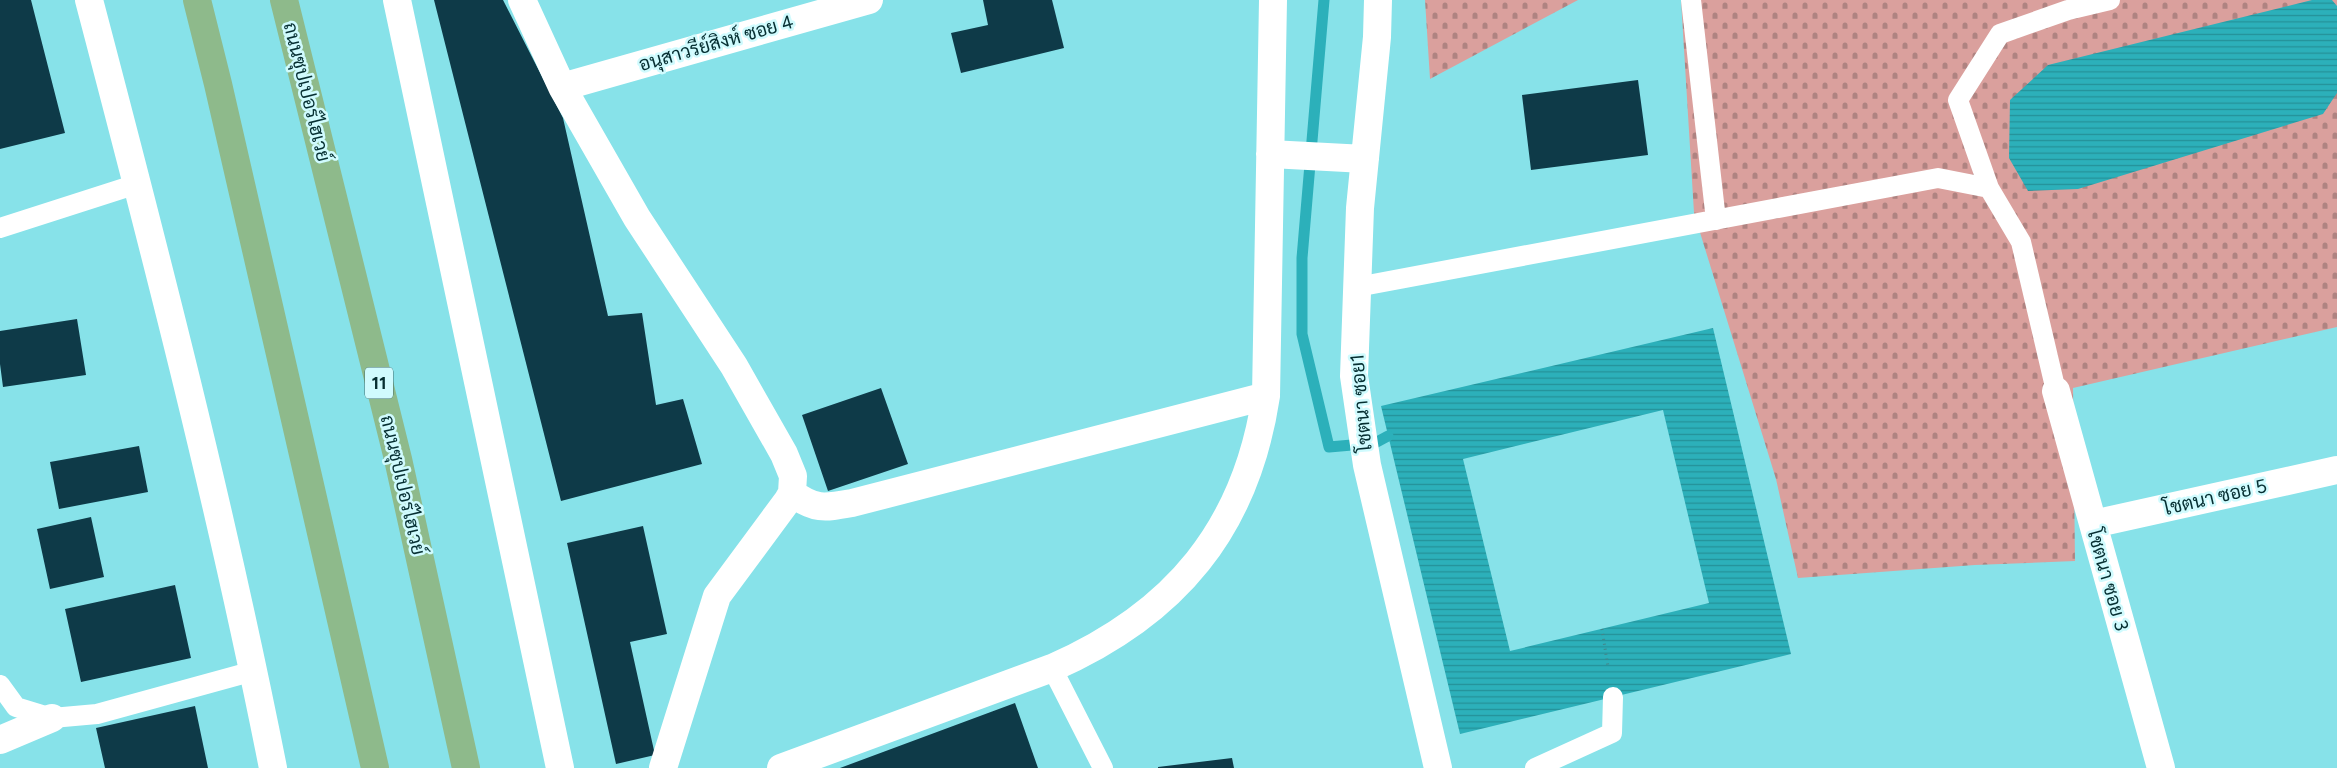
<svg xmlns="http://www.w3.org/2000/svg" width="2337" height="768" viewBox="0 0 2337 768" font-family="Figtree,Sarabun,sans-serif">
<style>
.cemetery{fill:url(#cemetery-stones)}
.water{fill:url(#water-rules);fill-rule:evenodd}
.lines{fill:none;stroke-linecap:round;stroke-linejoin:round}
.stream{stroke:#2cb0ba;stroke-width:11}
.building{fill:#0e3a48}
.path{stroke:#44858a;stroke-width:3;stroke-dasharray:1 4;stroke-linecap:butt}
.service{stroke:#fff;stroke-width:20}
.minor{stroke:#fff;stroke-width:28}
.secondary{stroke:#fff;stroke-width:28}
.trunk{stroke:#8eba8b;stroke-width:28}
.labels{text-anchor:middle;dominant-baseline:central;stroke-width:5;stroke-linejoin:round;paint-order:stroke}
.shield{fill:#d0fbfe;stroke:#436c6f;stroke-width:1}
.shield-label{font-size:18px;font-weight:bold;fill:#062f32}
.street-label{font-size:19px;fill:#062f32;stroke:#d0fbfe}
</style>
<defs>
<pattern id="cemetery-stones" width="16" height="16" patternUnits="userSpaceOnUse" patternTransform="scale(1.25)"><rect width="16" height="16" fill="#daa09d"/><path d="M2 7V4a2 2 0 0 1 4 0v3zM10 15v-3a2 2 0 0 1 4 0v3z" fill="#af8381"/></pattern>
<pattern id="water-rules" width="6" height="5" patternUnits="userSpaceOnUse" patternTransform="scale(1.25)"><rect width="6" height="5" fill="#2cb0ba"/><path d="M0 2.5h6" fill="none" stroke="#249098"/></pattern>
</defs>
<rect width="100%" height="100%" fill="#87e2e9"/>
<!-- cemetery -->
<path class="cemetery" d="M1425 0H1578L1430 79Z
M1681 0H2337V327L2073 388 2075 561 1975 565 1798 578 1776 479 1694 213Z"/>
<!-- water -->
<path class="water" d="M2312 0H2332L2337 6V93L2323 114 2078 189 2028 191 2009 158 2010 100 2048 65Z
M1713 328 1791 654 1460 734 1381 406ZM1663 410 1709 603 1510 651 1463 459Z"/>
<g class="lines">
<!-- stream -->
<path class="stream" d="M1324 0 1302 258V334L1329 447 1375 443 1388 436"/>
</g>
<!-- building -->
<path class="building" d="M0 0H31L65 133 0 149Z
M434 0H503L563 118 608 316 642 313 656 405 683 399 702 464 561 501Z
M983 0H1052L1064 48 961 73 951 33 988 25Z
M1638 80 1648 155 1531 170 1522 95Z
M77 319 86 375 3 387 0 364V331Z
M881 388 908 464 828 491 802 415Z
M139 446 148 492 59 509 50 462Z
M91 517 104 577 50 589 37 529Z
M643 526 667 634 630 642 655 755 616 764 567 543Z
M175 585 191 658 81 682 65 609Z
M1015 703 1038 768H840Z
M195 706 208 768H105L96 728Z
M1232 758 1234 768H1158V767Z"/>
<g class="lines">
<!-- path -->
<path class="path" d="M1602 629 1608 667"/>
<!-- service -->
<path class="service" d="M1691 0 1716 220
M1989 188 1958 100 2000 34 2068 10 2110 0
M0 228 137 184
M1357 287 1938 178 1989 188 2021 242 2056 391
M1052 668 1103 768
M0 685 16 707 52 718 97 714 254 671
M1535 768 1612 733 1613 697"/>
<!-- minor -->
<path class="minor" d="M522 0 562 87 637 218 734 366 784 454 793 476 792 493 788 500 717 596 663 768
M1378 0 1377 37 1360 208 1354 376 1367 465 1438 768
M562 87 869 0
M1270 154 1365 159
M2056 391 2161 768
M792 493C815 510 824 508 852 503L1266 396
M2093 524 2337 470
M0 740 52 718
M781 768 1052 668C1175 614 1246 529 1266 396L1273 0"/>
<!-- secondary -->
<path class="secondary" d="M89 0C156 255 222 510 273 768
M397 0 560 768"/>
<!-- trunk -->
<path class="trunk" d="M197 0 218 84 375 768
M284 0 398 459 466 768"/>
</g>
<g class="labels">
<!-- shield labels -->
<rect class="shield" x="365" y="367.5" width="28" height="31" rx="4"/>
<g class="shield-label">
<text x="379" y="383">11</text>
</g>
<!-- street labels -->
<g class="street-label">
<text transform="translate(716 43) rotate(-16)">อนุสาวรีย์สิงห์ ซอย 4</text>
<text transform="translate(307 92) rotate(76)">ถนนซุปเปอร์ไฮเวย์</text>
<text transform="translate(1361 403) rotate(-95)">โชตนา ซอย1</text>
<text transform="translate(403 485) rotate(77)">ถนนซุปเปอร์ไฮเวย์</text>
<text transform="translate(2215 497) rotate(-13)">โชตนา ซอย 5</text>
<text transform="translate(2108 580) rotate(74)">โชตนา ซอย 3</text>
</g>
</g>
</svg>
